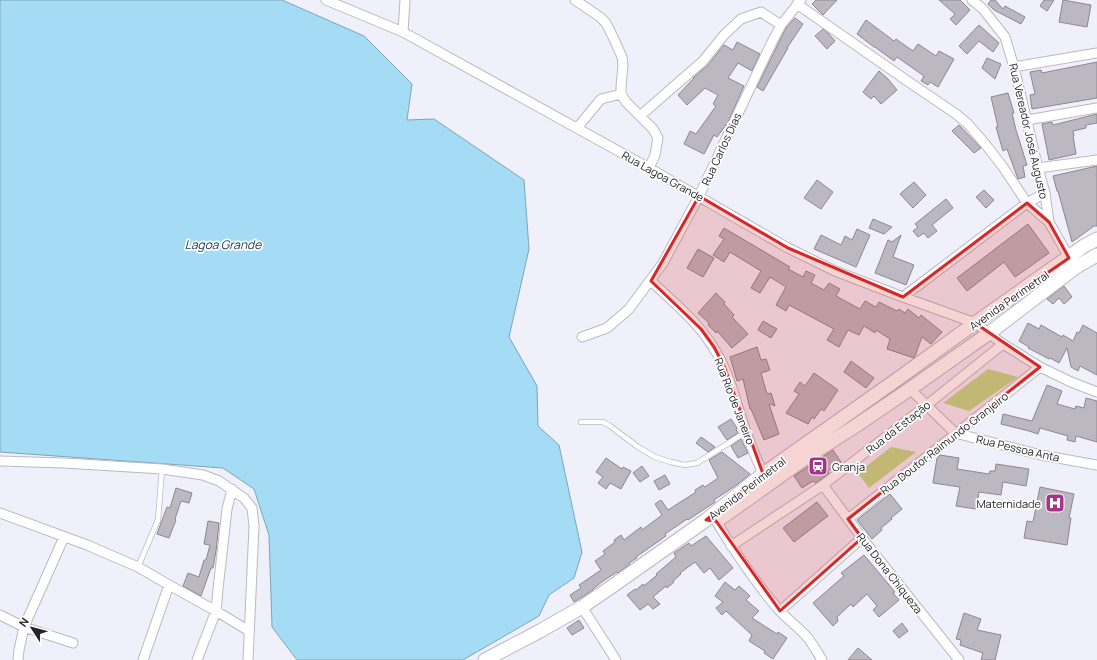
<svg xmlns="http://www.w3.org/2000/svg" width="1097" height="660" viewBox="0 0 1097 660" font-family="Manrope,sans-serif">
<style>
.green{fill:#bfdb89}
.water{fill:#a4dbf5;stroke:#7ea4b8}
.building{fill:#bcb8c1;stroke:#8c8790}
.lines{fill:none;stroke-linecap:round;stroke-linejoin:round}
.lane-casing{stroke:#bab9c3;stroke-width:6}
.street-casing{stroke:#bab9c3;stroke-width:11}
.secondary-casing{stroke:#bab9c3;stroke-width:15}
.lane{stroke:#fff;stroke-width:4.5}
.street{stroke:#fff;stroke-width:9}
.secondary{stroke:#fff;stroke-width:13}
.marked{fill:#d62828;fill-opacity:0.2;stroke:#d62828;stroke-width:3;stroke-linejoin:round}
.labels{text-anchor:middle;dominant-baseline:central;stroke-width:3.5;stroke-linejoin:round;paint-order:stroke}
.street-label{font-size:11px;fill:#252529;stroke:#fefefe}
.poi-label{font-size:11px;fill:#252529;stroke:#fefefe;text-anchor:start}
.water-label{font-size:12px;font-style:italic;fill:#123e50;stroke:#fefefe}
</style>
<rect width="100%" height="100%" fill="#f0f0fa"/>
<!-- green -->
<path class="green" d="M988 369 1018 377 969 411 943 403Z
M891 447 916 452 869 488 858 473Z"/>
<!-- water -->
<path class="water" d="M0 0H282L364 36 412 84 407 120 434 119 524 180 529 249 509 337 537 386 538 426 559 445 582 552 574 578 549 595 539 616 463 660H297L272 627 269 535 254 489 223 468 0 452Z"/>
<!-- building -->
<path class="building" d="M816 0H837L823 15 812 4Z
M939 0H960L970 10 956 25 950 19 955 14Z
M991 0H995L1003 9 1005 6 1025 17 1021 24 994 10 988 4Z
M1044 0H1054L1047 11 1040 6Z
M1063 0 1091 5 1087 27 1059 22Z
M795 18 803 24 787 48H788L763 91 757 87 786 28Z
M866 20 894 41 896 39 913 51 918 44 936 56 939 51 954 59 938 87 930 82 928 85 921 81 924 76 897 57 894 61 875 47H874L857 34Z
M979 25 999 43 993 52 979 41 967 54 959 46Z
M823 29 829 34 835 41 827 49 815 36Z
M737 42 760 54 752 71 738 63 728 78 744 86 728 122 717 137 714 135 704 154 684 144 690 131 696 134 716 106 713 104 718 95 705 88 687 105 678 95 694 78H693L708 65 724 45 733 50Z
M987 58 1001 64 995 79 982 68Z
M1097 62V98L1032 109 1030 95 1035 94 1030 72 1041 70 1042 73Z
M879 71 888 79 897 90 881 104 874 96 871 99 863 92Z
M1008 93 1014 113H1012L1016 130 1027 165 1023 166 1025 177 1018 179 1007 149 1003 151 996 127H998L991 97Z
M1097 114V123L1086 125V128L1073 131 1074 136H1073L1076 154 1049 160 1042 124 1052 122 1053 125Z
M959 125 981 148 974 153 952 131Z
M1097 166V226H1094L1072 242 1058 191H1057L1053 176Z
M817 180 833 192 821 209 804 198Z
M914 182 926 195 913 208 900 194Z
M984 190 994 200 986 208 976 197Z
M946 199 953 208 932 225 937 231 928 238 924 233 918 237 913 231 918 227 915 224Z
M873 219 892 227 884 234 869 228Z
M1028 224 1049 253 1015 277 1004 262 967 291 957 278Z
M724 228 790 267 788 269 803 277 806 271 815 275 811 283 824 290 829 283 840 289 836 296 860 309 865 301 876 307 879 302 897 311 899 309 905 313 908 309 919 318 921 315 942 332 931 344 922 337 915 356 914 358 887 349 890 339 876 330 875 333 864 326 859 335 848 330 839 347 827 340 834 329 789 305 786 311 776 305 786 287 770 277 760 293 751 288 761 271 730 252 724 262 713 255 724 239 719 236Z
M857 229 870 235 856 267 814 249 821 235 841 245 845 236 852 240Z
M901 235 893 257 914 265 906 285 875 273 888 240 892 242Z
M698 249 714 258 703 277 687 268Z
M1064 286 1072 297 1064 304 1059 298 1053 304 1047 299Z
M716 293 725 302 724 304 734 315 732 317 748 334 732 348 717 331 716 333 708 325 709 323 698 313Z
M763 321 777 329 771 338 758 330Z
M1028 323 1039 329 1041 325 1062 337 1063 335 1073 341 1077 332 1079 333 1083 325 1097 333V375L1080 366 1078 371 1071 367 1067 348 1059 363 1050 358 1049 359 1028 348 1029 347 1019 341Z
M757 347 761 360 766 359 770 370 761 373 767 394 771 393 775 406 770 404H769L779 434 764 440 751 409H750L743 379 737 381 730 357Z
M851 361 874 378 866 388 844 372Z
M814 373 838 390 824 411 821 409 814 419 812 417 808 424 786 413 799 394 794 391 800 382 805 386Z
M1047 385 1062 391 1057 404 1075 409 1076 406 1084 408 1086 398 1097 401V442L1076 436 1075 442 1067 440 1068 436 1040 428 1038 434 1029 431 1001 424 1003 414 1032 421Z
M731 419 737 428 736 429 738 433 727 440 718 427Z
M701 437 715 447 708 452 696 443Z
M741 439 748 453 738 458 731 446Z
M833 450 841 462 828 471 829 473 816 483H815L813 481 802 488 794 476Z
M722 452 750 474 738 484 714 500 715 502 688 520 687 519 665 534 666 536 636 557 637 558 629 563 630 564 618 573 617 572 603 581 593 589V590L574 602 570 595 581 588 579 585 601 570 595 561 605 554 603 551 615 542 614 540 621 535 624 540 641 527 642 530 662 515 655 504 661 500 668 510 696 492 695 490 703 485 705 487 718 478 709 460Z
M940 455 959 458 957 469 989 474 990 471H995L996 464 1029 469 1026 486 1003 482 1001 495 979 492 976 509 956 506 960 487 933 483 937 458Z
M606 458 622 469 623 467 631 471 621 489 610 483 606 489 598 483 603 477 596 472Z
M642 466 649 476 640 482 633 473Z
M665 475 670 484 659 490 654 481Z
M1040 487 1074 494 1069 518H1071L1067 545 1024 538 1027 521 1033 522Z
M176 488 192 493 189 503 181 501 175 519 176 520 169 538 157 534 167 507 170 508Z
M890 494 902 509 891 518 892 519 881 528 882 530 872 539 857 520Z
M817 502 828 516 794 542 783 528Z
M208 521 219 523 216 551 213 568H211L201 596 183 586 188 573 199 577 204 560H206L210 545 204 544Z
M706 536 733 568 719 580 710 568 704 573 695 562 680 573 681 574 673 581 674 582 667 588 666 586 653 597 660 604 653 609 648 604 640 610 627 595 635 589 636 590 643 584 644 586 657 575 656 574 676 557 674 553 689 543 691 546Z
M864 555 895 592 893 593 899 600 879 617 873 610 877 606 867 594 853 607 851 604 837 617 838 621 833 626 813 603 844 576 841 573Z
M725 582 735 590 739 586 750 596 746 600 759 611 752 618 777 634 778 632 787 638 773 659 764 653 765 651 749 641 752 635 726 611 722 615 716 608 723 602 715 596Z
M964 613 981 619 977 630 1001 635 995 660H981L983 653 960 645 961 640 956 639Z
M579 620 584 628 572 635 567 628Z
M902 623 908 631 899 638 893 631Z
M858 648 872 660H848Z"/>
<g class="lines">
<defs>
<path id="lane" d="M581 422H603L610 426 638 447 655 457 671 462 685 465 697 463 746 432
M138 567 158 520 162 469"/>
<path id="street" d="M326 0 403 32 649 168 788 248 835 271 903 297 975 323 1003 344 1040 367 1071 382 1097 392
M575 0 600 17 606 23 613 37 622 57 623 65 621 87V94L626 102 653 129 658 138 655 155 649 168
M972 0 983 9 1005 37 1014 67 1038 168 1045 193 1049 222 1071 261
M797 4 906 80 956 114 968 124 986 145 1003 167 1027 203 1049 222
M403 32 405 0
M1014 67 1097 53
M640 116 703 61 724 35 741 19 761 12 781 25
M1027 120 1097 108
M577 128 601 99 621 94
M1038 168 1097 160
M651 281C673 302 697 321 713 347 730 373 736 403 746 432 751 446 757 460 763 474
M903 297 1027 203 1045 193
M582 337 607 328 629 309 663 263 699 196 771 44 781 25 801 0
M910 389 955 433 1041 455 1097 465
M0 461 64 463 162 469 203 475 219 481 244 498 252 508 254 526 248 660
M823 485 862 538 959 660
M0 513 87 545 138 567 169 585 216 611 249 631
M848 519 1040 367
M716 521C735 552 755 582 778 609 787 619 798 627 807 637 813 644 817 652 822 660
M731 546 823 485 927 405 1003 344
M582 607 616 660
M780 611 862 538
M0 615 24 627 73 643
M18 660 19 650 24 627 64 537
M143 660 169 585
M197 660 216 611 218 589 227 509 232 489"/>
<path id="secondary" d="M720 519 807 457 854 427 910 389 988 334 1076 267 1097 255
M485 660 540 631 582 607 614 585 706 520 763 474 899 378 975 323 1084 246 1097 239"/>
</defs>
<!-- lane casing -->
<use href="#lane" class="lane-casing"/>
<!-- street casing -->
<use href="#street" class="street-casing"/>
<!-- secondary casing -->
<use href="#secondary" class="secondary-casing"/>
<!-- lane -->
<use href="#lane" class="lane"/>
<!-- street -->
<use href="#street" class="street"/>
<!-- secondary -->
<use href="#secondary" class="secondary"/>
</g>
<!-- marked area -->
<path class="marked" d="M699 196 788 248 903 297 1027 203 1049 222 1069 258 975 323 1040 367 848 519 862 538 780 611 716 521 706 520 763 474 724 366 714 347 701 329 651 281Z"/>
<!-- icons -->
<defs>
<symbol id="station-square" viewBox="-11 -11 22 22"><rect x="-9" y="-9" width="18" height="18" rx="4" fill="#a7328a" stroke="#fefefe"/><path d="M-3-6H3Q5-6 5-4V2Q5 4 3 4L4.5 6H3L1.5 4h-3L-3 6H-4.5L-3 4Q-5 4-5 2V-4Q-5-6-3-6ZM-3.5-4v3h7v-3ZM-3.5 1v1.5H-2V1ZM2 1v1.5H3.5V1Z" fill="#fff"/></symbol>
<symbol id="hospital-square" viewBox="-11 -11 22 22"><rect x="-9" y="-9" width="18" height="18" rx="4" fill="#a7328a" stroke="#fefefe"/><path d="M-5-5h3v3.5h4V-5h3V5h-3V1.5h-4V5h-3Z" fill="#fff"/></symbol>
</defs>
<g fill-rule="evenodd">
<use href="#station-square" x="807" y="455" width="22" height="22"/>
<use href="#hospital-square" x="1044" y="492" width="22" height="22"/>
</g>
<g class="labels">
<!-- street labels -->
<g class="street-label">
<text transform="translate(1029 131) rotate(77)">Rua Vereador José Augusto</text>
<text transform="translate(721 149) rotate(-65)">Rua Carlos Dias</text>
<text transform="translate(663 176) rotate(29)">Rua Lagoa Grande</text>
<text transform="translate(1009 300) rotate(-35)">Avenida Perimetral</text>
<text transform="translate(735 401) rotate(69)">Rua Rio de Janeiro</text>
<text transform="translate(898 427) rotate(-38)">Rua da Estação</text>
<text transform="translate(944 443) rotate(-38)">Rua Doutor Raimundo Granjeiro</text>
<text transform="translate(1018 448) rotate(13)">Rua Pessoa Anta</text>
<text transform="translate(747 488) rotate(-38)">Avenida Perimetral</text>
<text transform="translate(890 573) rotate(52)">Rua Dona Chiqueza</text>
</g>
<!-- poi labels -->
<g class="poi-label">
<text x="832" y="466">Granja</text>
<text x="1041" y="503" text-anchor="end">Maternidade</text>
</g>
<!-- water labels -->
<g class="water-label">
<text x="223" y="244">Lagoa Grande</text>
</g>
</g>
<!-- north arrow -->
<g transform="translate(32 628) rotate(306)" stroke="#fefefe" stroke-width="3" paint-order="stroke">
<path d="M0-3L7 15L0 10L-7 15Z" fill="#252529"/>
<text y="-6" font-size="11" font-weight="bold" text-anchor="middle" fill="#252529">N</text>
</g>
</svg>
